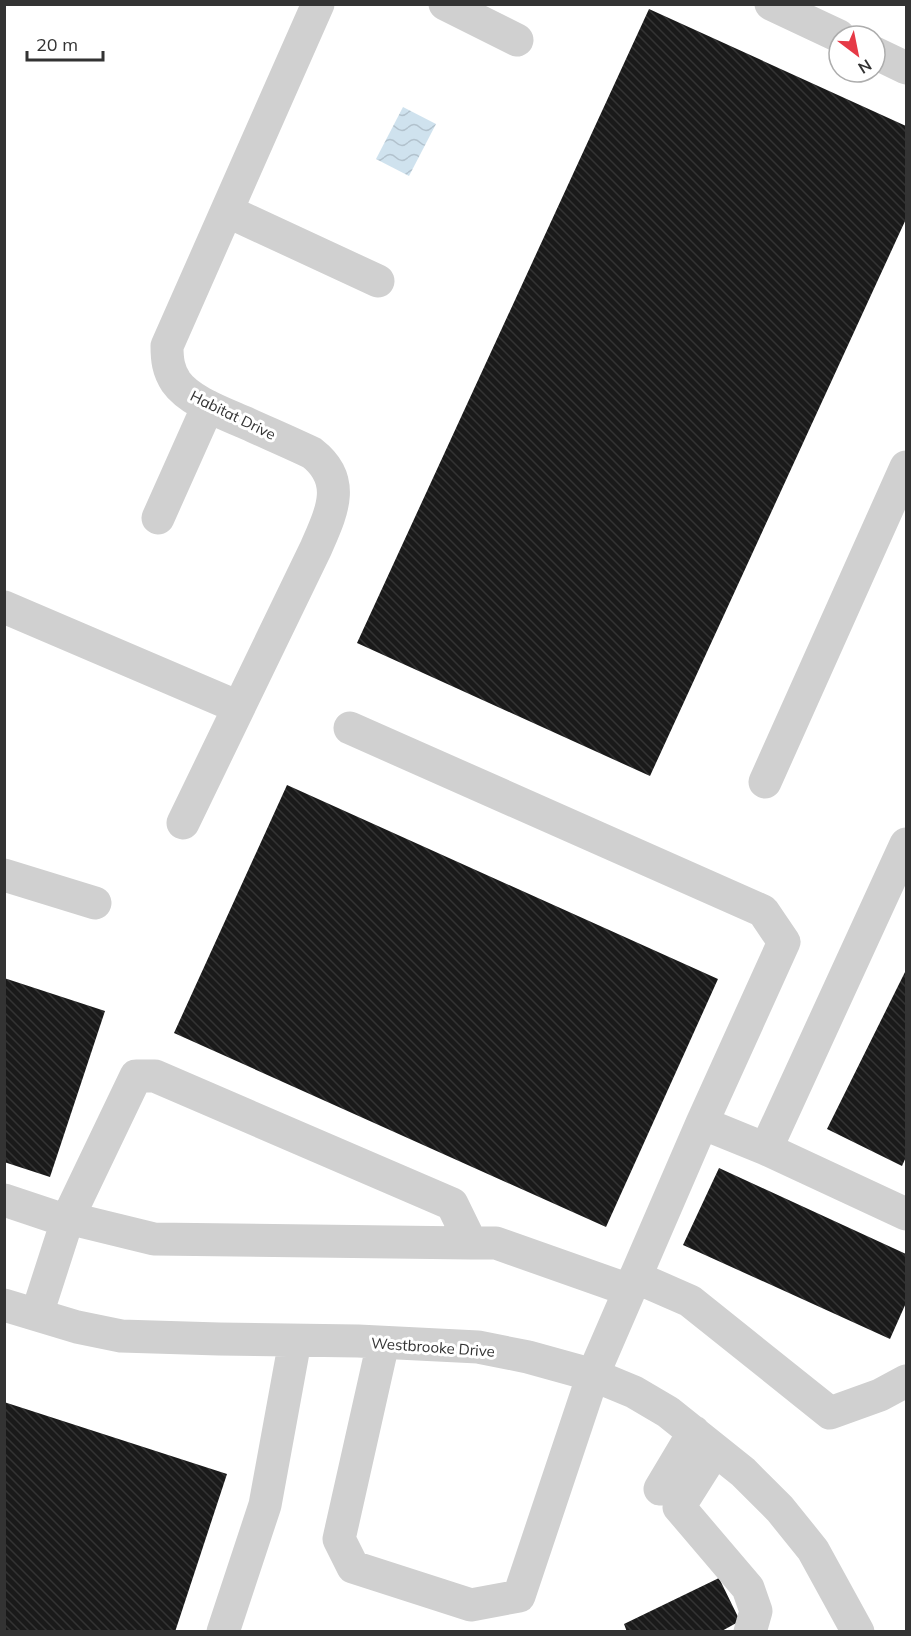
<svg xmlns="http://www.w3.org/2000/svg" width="911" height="1636" viewBox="0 0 911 1636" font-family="Mulish,sans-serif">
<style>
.water{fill:url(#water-waves)}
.building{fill:url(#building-back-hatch)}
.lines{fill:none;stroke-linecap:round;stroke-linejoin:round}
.minor{stroke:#d0d0d0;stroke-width:33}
.labels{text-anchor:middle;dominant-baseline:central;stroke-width:6;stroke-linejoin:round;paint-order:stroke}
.street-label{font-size:15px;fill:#333;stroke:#fff}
</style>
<defs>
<pattern id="water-waves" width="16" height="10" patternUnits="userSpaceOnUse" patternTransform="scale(1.5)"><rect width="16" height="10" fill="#cfe2ee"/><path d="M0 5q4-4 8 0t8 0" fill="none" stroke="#b2c2cd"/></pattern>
<pattern id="building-back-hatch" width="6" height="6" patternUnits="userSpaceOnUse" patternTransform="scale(1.5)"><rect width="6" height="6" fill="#1a1a1a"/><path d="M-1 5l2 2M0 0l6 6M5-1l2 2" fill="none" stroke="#333"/></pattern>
</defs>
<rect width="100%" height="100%" fill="#fff"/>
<!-- water -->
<path class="water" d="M403 107 436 124 409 176 376 159Z"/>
<!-- building -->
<path class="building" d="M649 9 906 126V219L650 776 357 643Z
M287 785 718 979 606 1227 174 1033Z
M906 970V1157L902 1166 827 1129Z
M4 978 105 1011 50 1177 4 1162Z
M719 1168 906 1254V1303L890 1339 683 1245Z
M4 1402 227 1474 175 1632H4Z
M719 1578 740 1621 720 1632H627L624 1624Z"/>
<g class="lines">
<!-- minor -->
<path class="minor" d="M445 4 517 40
M771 4 839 36
M875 53 906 68
M227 211 378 281
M158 518 208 406
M4 607 238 707
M350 728 763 911 784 942 702 1123
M765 782 906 467
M183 823 316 548C331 513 348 481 312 453 291 443 270 434 248 424 226 414 190 402 176 382 168 370 167 359 167 346L318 4
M4 875 95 903
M766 1149 906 1214
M4 1200 61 1219 68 1218 37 1314
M471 1243 452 1204 155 1076H136L68 1218 154 1239 471 1243H496L629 1290
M635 1277 690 1301 830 1413 880 1395 906 1381
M4 1305 77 1327 121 1336 219 1339 358 1341 478 1347 528 1357 593 1375 634 1392 668 1412 743 1472 780 1509 813 1550 858 1632
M383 1343 339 1539 353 1567 471 1605 519 1596 593 1375 702 1123 766 1149 906 844
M715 1450 679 1507 748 1588 756 1611 750 1632
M660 1489 694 1432
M223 1632 265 1505 295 1341"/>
</g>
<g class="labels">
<!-- street labels -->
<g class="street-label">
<text transform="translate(233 415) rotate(26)">Habitat Drive</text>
<text transform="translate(433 1347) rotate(4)">Westbrooke Drive</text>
</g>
</g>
<!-- border -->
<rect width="911" height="1636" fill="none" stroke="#333333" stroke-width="12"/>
<!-- north arrow -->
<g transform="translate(857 54) rotate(148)"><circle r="28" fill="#ffffff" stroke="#adadad" stroke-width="1.5"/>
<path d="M0-4.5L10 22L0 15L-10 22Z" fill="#e63946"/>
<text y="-9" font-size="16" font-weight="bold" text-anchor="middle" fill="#333333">N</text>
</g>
<!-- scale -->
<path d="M27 51v9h76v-9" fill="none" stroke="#333333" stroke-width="3"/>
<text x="36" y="51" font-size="18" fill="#333333" stroke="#ffffff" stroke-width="4.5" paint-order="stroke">20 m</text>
</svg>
